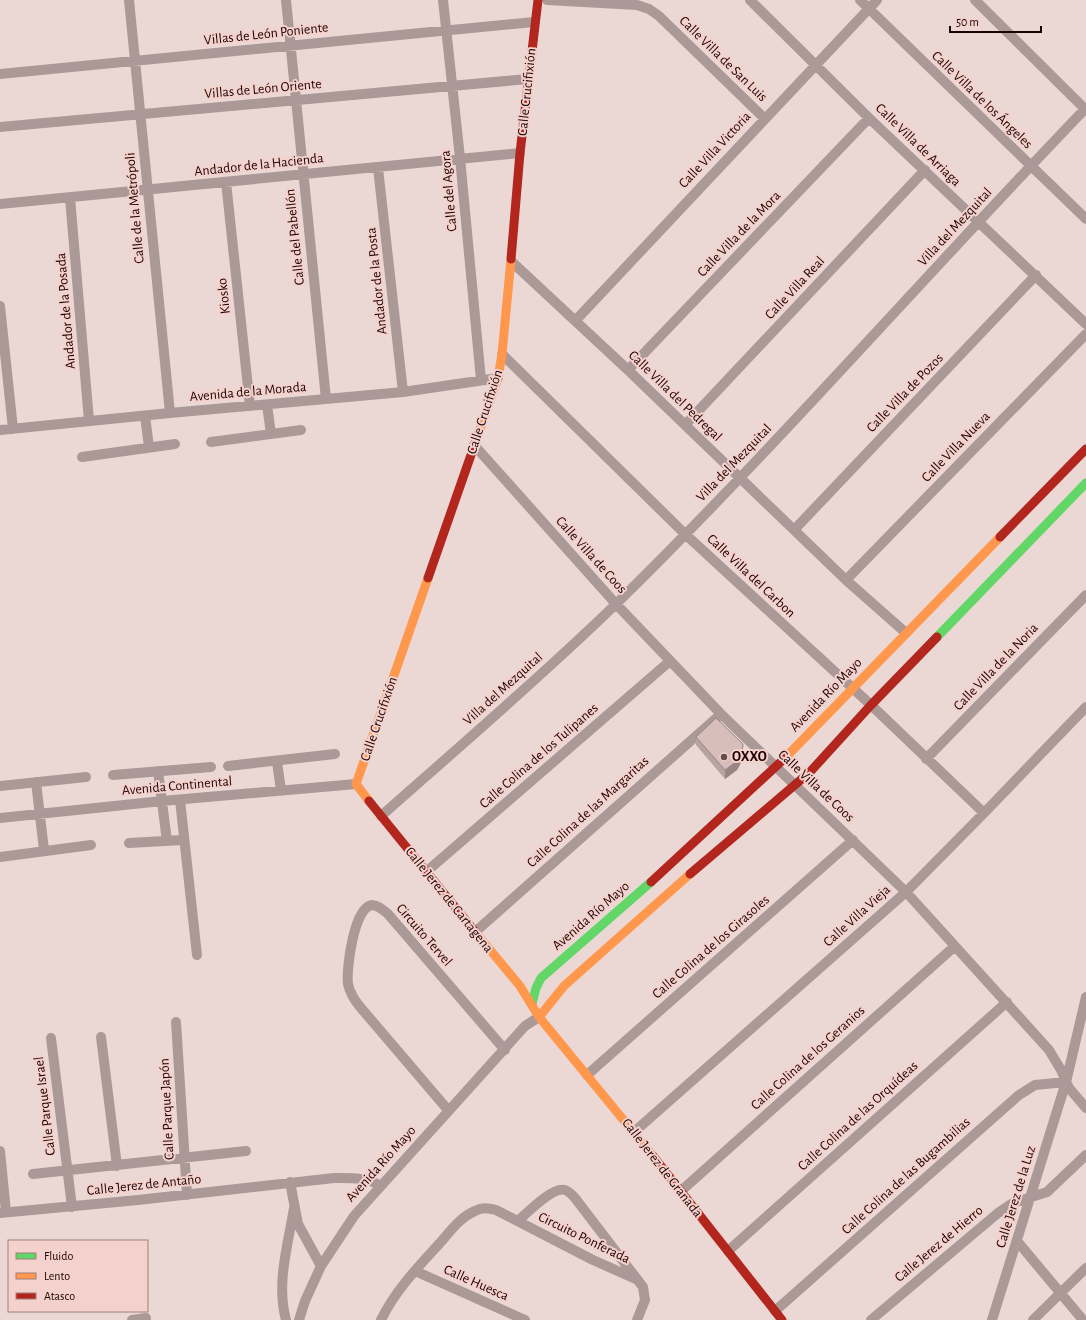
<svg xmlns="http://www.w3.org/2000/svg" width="1086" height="1320" viewBox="0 0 1086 1320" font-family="'Alegreya Sans',sans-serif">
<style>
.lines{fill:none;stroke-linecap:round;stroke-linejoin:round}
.street{stroke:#aa9997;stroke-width:10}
.fast{stroke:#63d668;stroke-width:9}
.slow{stroke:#ff974d;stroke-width:9}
.jam{stroke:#b3261e;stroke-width:9}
.wall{fill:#b9a3a1}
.shaded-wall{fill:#968583}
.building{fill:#d7bebb;stroke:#968583}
.poi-dot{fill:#644e4c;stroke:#f4d1cc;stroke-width:1.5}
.labels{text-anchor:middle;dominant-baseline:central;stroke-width:4;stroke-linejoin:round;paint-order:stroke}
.street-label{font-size:14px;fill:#1c0302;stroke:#f4d1cc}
.poi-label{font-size:14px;font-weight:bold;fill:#1c0302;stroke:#f4d1cc;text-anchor:start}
</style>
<rect width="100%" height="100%" fill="#ebd8d5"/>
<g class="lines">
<!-- street -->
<path class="street" d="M129 0 170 413
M286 0 326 399
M443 0 460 158 481 380
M547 0 637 5 649 9 659 16 764 118
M750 0 869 118 1086 324
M860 0 1086 219
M975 0 1085 109
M0 74 534 22
M0 127 528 79
M378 168 403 392
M226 182 250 406
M70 198 89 421
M0 204 520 153
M512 262 628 370 846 580 906 633
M0 306 13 429
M576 320 877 0
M502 354 685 534 871 705 984 813
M628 370 869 118
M267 405 271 434
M145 416 149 447
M685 425 925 170
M0 430 170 413 403 392 498 378
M211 442 301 430
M474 445 616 604 721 714 906 892 1049 1050 1061 1070 1069 1088 1086 1108
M82 457 175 444
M794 530 1036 275
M846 580 1086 334
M926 759 1086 595
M277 762 281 790
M228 766 335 754
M158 771 167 841
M113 775 211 767
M36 782 44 850
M0 786 86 777
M180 800 197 955
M381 816C460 746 541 677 616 604 779 444 928 272 1086 108
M0 818 162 801 356 784
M129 843 183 840
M0 857 91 845
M426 872 670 661
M475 932 721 714
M176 1022 187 1195
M101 1037 117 1166
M51 1038 72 1207
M587 1075 853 840
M448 1110 361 1008C355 1001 350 994 348 984 346 969 354 907 372 905 378 905 383 910 388 914L505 1050
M634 1132 906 892 984 813 1086 707
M0 1151 6 1212
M33 1174 246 1151
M290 1182 298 1224 321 1266
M681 1191 955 946
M0 1213 138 1200 334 1178C351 1178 366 1177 381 1186
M518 1221C527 1213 553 1186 565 1190 569 1191 572 1195 575 1198L643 1287 645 1300 637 1320
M1017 1241 1083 1320
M728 1251 1007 1002
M415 1271 525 1320
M775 1311 1019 1095 1035 1085 1066 1082
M132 1320 146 1318
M286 1320C276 1283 288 1245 294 1208
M299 1320 305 1301 321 1266 354 1216 525 1026 539 1017
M381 1320C395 1291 417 1268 439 1244 449 1233 460 1217 475 1211 482 1207 488 1208 496 1210L593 1260 638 1280
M871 1320 998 1213 1013 1203 1047 1192 1086 1155
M992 1320 1066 1082 1086 997
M1033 1320 1086 1268"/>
<!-- fast -->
<path class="fast" d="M937 637 1086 483
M532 1004 536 988 541 978 651 882"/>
<!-- slow -->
<path class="slow" d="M479 432 498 378 502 354 511 259
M785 758 1000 537
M369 801 356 784 428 578
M476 933 520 986 539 1017 653 1156
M539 1017 564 986 690 874"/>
<!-- jam -->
<path class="jam" d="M511 259 520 153 538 0
M1000 537 1086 449
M428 578 479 432
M369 801 476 933
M690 874 810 772 871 705 937 637
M651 882 785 758
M653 1156 782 1320"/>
</g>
<!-- wall -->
<path class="wall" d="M696 737 742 761 737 770 725 779 696 745Z"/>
<!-- shaded-wall -->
<path class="shaded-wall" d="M743 744 742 761 737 770 725 779V770Z"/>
<!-- building -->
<path class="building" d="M716 718 743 744 742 753 737 761 725 770 696 737Z"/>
<!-- markers -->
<circle class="poi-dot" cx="724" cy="757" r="4"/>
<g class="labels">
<!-- street labels -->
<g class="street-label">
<text transform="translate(266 34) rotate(-6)">Villas de León Poniente</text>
<text transform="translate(723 59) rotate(44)">Calle Villa de San Luis</text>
<text transform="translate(263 89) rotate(-5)">Villas de León Oriente</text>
<text transform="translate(527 92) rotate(-84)">Calle Crucifixión</text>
<text transform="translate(982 100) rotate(44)">Calle Villa de los Ángeles</text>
<text transform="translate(918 145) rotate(44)">Calle Villa de Arriaga</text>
<text transform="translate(715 150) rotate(-47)">Calle Villa Victoria</text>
<text transform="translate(259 165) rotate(-6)">Andador de la Hacienda</text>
<text transform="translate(449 191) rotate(-95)">Calle del Agora</text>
<text transform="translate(135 208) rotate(-95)">Calle de la Metrópoli</text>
<text transform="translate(955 227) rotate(-47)">Villa del Mezquital</text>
<text transform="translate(739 234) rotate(-46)">Calle Villa de la Mora</text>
<text transform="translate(295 237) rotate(-96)">Calle del Pabellón</text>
<text transform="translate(377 281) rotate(-96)">Andador de la Posta</text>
<text transform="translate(795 288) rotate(-47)">Calle Villa Real</text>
<text transform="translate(224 296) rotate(-96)">Kiosko</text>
<text transform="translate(66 311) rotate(-95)">Andador de la Posada</text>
<text transform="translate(248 392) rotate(-5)">Avenida de la Morada</text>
<text transform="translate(905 393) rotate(-46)">Calle Villa de Pozos</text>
<text transform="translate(675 396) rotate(44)">Calle Villa del Pedregal</text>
<text transform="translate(485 412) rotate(-72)">Calle Crucifixión</text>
<text transform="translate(956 447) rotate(-46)">Calle Villa Nueva</text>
<text transform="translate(734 463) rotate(-46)">Villa del Mezquital</text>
<text transform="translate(591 555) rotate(48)">Calle Villa de Coos</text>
<text transform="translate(751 576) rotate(43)">Calle Villa del Carbon</text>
<text transform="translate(996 667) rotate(-46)">Calle Villa de la Noria</text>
<text transform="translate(503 689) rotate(-42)">Villa del Mezquital</text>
<text transform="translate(826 695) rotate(-46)">Avenida Río Mayo</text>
<text transform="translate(379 719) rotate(-71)">Calle Crucifixión</text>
<text transform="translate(539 756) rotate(-41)">Calle Colina de los Tulipanes</text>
<text transform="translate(177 786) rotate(-5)">Avenida Continental</text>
<text transform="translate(816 786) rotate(43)">Calle Villa de Coos</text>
<text transform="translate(588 812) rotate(-42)">Calle Colina de las Margaritas</text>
<text transform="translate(449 900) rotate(51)">Calle Jerez de Cartagena</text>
<text transform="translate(591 916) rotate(-41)">Avenida Río Mayo</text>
<text transform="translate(857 916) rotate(-42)">Calle Villa Vieja</text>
<text transform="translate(424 935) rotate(49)">Circuito Tervel</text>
<text transform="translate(711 947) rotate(-41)">Calle Colina de los Girasoles</text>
<text transform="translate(808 1058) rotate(-42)">Calle Colina de los Geranios</text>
<text transform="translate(45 1106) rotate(-97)">Calle Parque Israel</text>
<text transform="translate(167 1109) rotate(-93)">Calle Parque Japón</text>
<text transform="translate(858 1116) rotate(-42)">Calle Colina de las Orquídeas</text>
<text transform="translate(381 1164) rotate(-48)">Avenida Río Mayo</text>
<text transform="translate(662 1168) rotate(52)">Calle Jerez de Granada</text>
<text transform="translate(906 1176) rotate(-42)">Calle Colina de las Bugambilias</text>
<text transform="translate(144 1185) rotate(-6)">Calle Jerez de Antaño</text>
<text transform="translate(1016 1197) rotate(-73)">Calle Jerez de la Luz</text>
<text transform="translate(584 1238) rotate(26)">Circuito Ponferada</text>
<text transform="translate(939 1244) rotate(-40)">Calle Jerez de Hierro</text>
<text transform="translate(476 1283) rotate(24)">Calle Huesca</text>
</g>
<!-- poi labels -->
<g class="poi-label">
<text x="732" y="757">OXXO</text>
</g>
</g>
<!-- legend -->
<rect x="8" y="1240" width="140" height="72" fill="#f4d1cc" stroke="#9e7f7b"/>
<rect x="16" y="1253" width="20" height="6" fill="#63d668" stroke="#9e7f7b"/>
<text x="44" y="1260" font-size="12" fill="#1c0302">Fluido</text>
<rect x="16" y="1273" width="20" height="6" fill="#ff974d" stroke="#9e7f7b"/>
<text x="44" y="1280" font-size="12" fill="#1c0302">Lento</text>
<rect x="16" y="1293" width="20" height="6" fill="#b3261e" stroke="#9e7f7b"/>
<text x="44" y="1300" font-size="12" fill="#1c0302">Atasco</text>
<!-- scale -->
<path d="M950 26v6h91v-6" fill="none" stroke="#1c0302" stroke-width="2"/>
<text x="956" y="26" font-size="12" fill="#1c0302" stroke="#f4d1cc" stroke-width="3" paint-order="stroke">50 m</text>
</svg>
